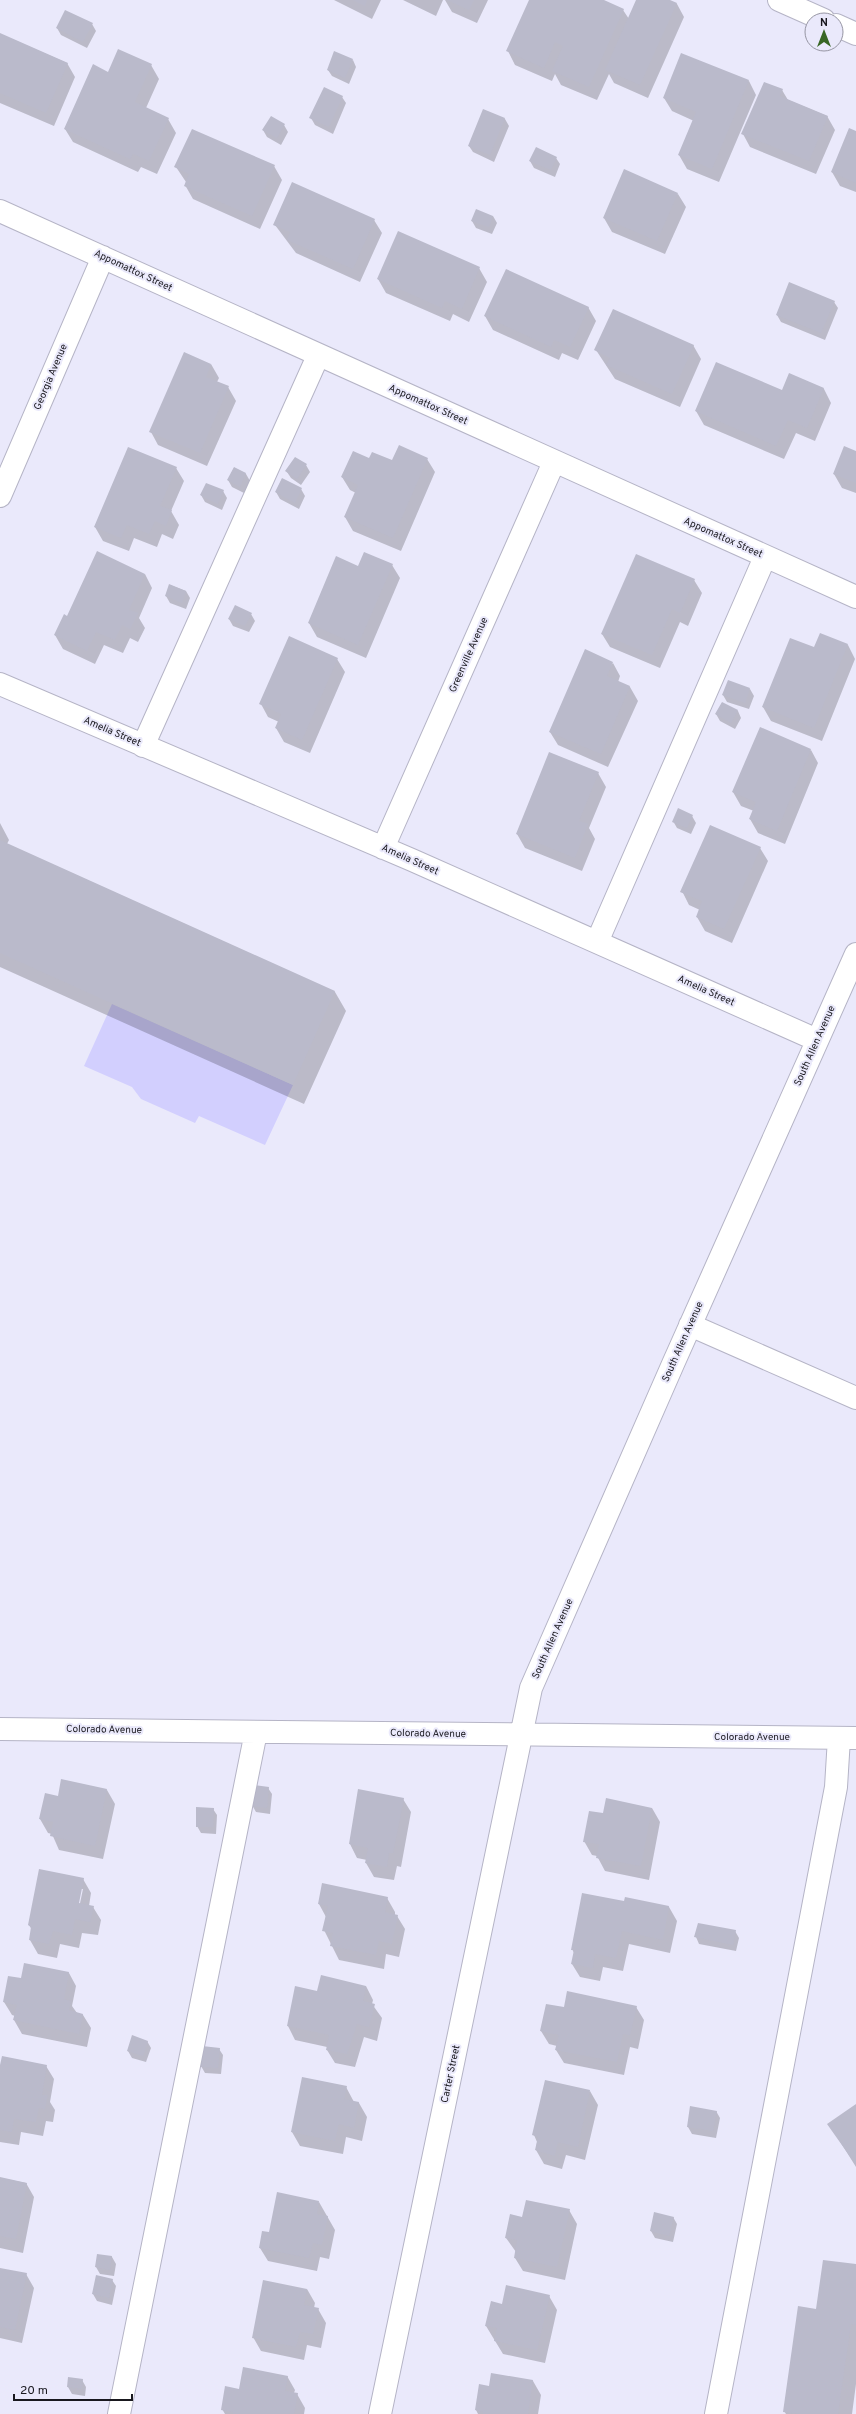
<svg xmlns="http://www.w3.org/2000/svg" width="856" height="2414" viewBox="0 0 856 2414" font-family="Overpass,sans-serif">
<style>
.green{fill:#d2cffe}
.shadow{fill:#0003;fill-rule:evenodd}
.building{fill:#babacb}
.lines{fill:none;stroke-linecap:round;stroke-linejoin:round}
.minor-casing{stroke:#b5b4c6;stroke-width:24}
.minor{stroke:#fff;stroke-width:22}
.labels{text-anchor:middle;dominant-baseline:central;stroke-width:4;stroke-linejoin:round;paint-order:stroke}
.street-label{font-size:10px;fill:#19181e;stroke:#eae9fb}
</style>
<rect width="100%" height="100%" fill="#eae9fb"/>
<!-- green -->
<path class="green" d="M112 1004 293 1085 265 1145 199 1116 195 1123 141 1099 132 1087 84 1066Z"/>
<!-- shadow -->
<path class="shadow" d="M334 0H381L372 19Z
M403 0H443L436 16Z
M445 0H488L477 23 452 12Z
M531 0H602L623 10 629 19 638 0H668L677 4 684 17 648 98 614 83 609 74 597 100 561 85 555 74 552 81 515 65 508 51Z
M92 24 96 31 87 48 61 35 57 28Z
M0 34 67 63 75 77 54 126 0 103Z
M353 60 356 67 349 84 332 76 328 70Z
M151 65 159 79 146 108 168 119 176 133 157 174 141 167 138 172 73 142 65 129 108 73Z
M749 81 756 95 719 182 687 169 679 155 694 121 672 111 664 98Z
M782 90 788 100 827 116 835 130 816 174 750 147 743 134Z
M342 97 346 103 333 134 315 125 311 118Z
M484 110 505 119 509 126 494 162 473 152 469 146Z
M284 125 288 132 281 145 267 137 263 130Z
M856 132V192L840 186 832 172Z
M556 158 560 164 555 177 534 168 530 161Z
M274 166 282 180 260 229 193 199 185 185 186 182 176 167Z
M678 194 686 207 665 254 612 232 604 218Z
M493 216 497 223 492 234 476 228 472 221Z
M374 220 382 233 360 282 296 253 275 225Z
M479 268 487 282 469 322 453 314 450 321 386 293 378 279Z
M834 302 838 308 825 340 781 322 777 315Z
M588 307 596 321 578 360 562 353 559 360 493 330 485 316Z
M693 345 701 359 680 407 615 379 596 350Z
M211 364 219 378 217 382 228 387 236 401 207 466 158 445 151 432Z
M790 375 824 389 831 403 815 441 796 433 784 459 704 425 696 411 783 392Z
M856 452V493L842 488 834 474Z
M427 459 435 472 401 551 353 531 345 517 356 493 350 490 342 477 370 460 393 462Z
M306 465 310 472 301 485 291 478 287 472Z
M176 468 184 481 171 511 179 525 173 539 162 534 157 547 134 538 129 551 103 541 95 527Z
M234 468 246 474 250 481 244 493 232 487 228 480Z
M282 479 301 489 305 496 299 509 280 499 276 492Z
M223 491 227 498 222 510 205 502 201 495Z
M392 565 400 578 366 658 317 637 309 623Z
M145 574 152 588 139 618 145 628 138 642 130 638 123 653 104 645 95 664 63 649 55 635 68 617Z
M694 580 702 593 688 626 680 622 660 668 610 647 602 634Z
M170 585 186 591 190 598 186 609 170 603 166 596Z
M251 614 255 621 249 632 233 626 229 619Z
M848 645 855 659 822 741 771 721 763 707 814 649Z
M337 659 345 672 310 753 284 742 276 728 279 722 268 717 261 704Z
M613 663 620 676 618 682 630 687 638 701 608 767 558 745 550 732Z
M750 689 754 696 749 709 727 702 723 695Z
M722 703 738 711 741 718 735 729 720 721 716 714Z
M811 750 818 763 785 844 758 833 750 819 754 811 741 806 733 792Z
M598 773 606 787 589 828 595 839 582 871 525 848 517 834Z
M692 816 696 823 691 834 677 828 673 821Z
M0 823 9 840 7 844 335 992 346 1011 304 1104 0 967Z
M760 848 768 861 732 943 705 931 697 917 700 910 689 905 682 891Z
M268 1788 272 1794 270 1814 256 1812 252 1805Z
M107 1790 115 1804 103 1859 59 1850 52 1834 48 1833 40 1819 59 1797Z
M403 1799 411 1812 401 1867 397 1866 394 1880 374 1877 366 1863 367 1860 357 1858 350 1844Z
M652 1808 660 1822 649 1880 605 1871 597 1856 592 1855 584 1841 604 1815Z
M213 1809 217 1815 216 1834 201 1833 197 1826Z
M83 1879 91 1893 89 1906 93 1907 101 1920 98 1935 82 1933 79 1948 60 1944 57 1958 38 1954 30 1940 32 1930 29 1925ZM81 1889H83L79 1908H77Z
M387 1898 395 1912V1915L397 1916 405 1929 399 1957 386 1954 384 1969 339 1960 324 1930 326 1917 319 1904Z
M626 1898 669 1907 677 1921 670 1953 629 1944 623 1971 603 1967 600 1981 580 1977 572 1964 574 1953 572 1949 625 1902Z
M735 1931 739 1938 736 1951 699 1944 696 1937Z
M69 1973 76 1986 72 2006 77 2013 83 2015 91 2028 87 2047 22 2034 14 2020 15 2016 12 2015 4 2002 22 1980Z
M366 1986 373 2000 372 2004 382 2018 377 2041 364 2037 355 2067 335 2063 327 2050V2047L295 2040 288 2026 318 1992Z
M636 2007 644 2020 638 2049 630 2047 624 2075 564 2063 556 2050 557 2046 549 2044 541 2031 565 2008Z
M147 2041 151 2048 146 2062 132 2058 128 2051Z
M219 2049 223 2055 221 2074 205 2073 201 2066Z
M0 2066H46L54 2079 50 2102 55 2110 53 2122 46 2121 43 2136 21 2132 19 2145 0 2142Z
M346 2087 354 2102 359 2103 367 2117 362 2141 346 2137 343 2154 300 2146 292 2132Z
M590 2091 598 2105 585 2160 566 2155 562 2169 544 2164 536 2150 537 2142 534 2135Z
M856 2105V2167L829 2124Z
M716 2111 720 2118 716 2138 692 2134 688 2127Z
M0 2178 26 2183 34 2197 23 2253 0 2248Z
M319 2202 335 2230 329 2259 320 2257 317 2271 268 2261 260 2248 270 2233Z
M569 2210 577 2224 565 2280 523 2271 515 2258 516 2252 506 2238 523 2218Z
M673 2217 677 2224 673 2242 655 2238 651 2231Z
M98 2255 112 2257 116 2264 114 2276 100 2274 96 2267Z
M856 2265V2384L852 2414H786L784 2411 817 2310Z
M0 2269 26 2274 34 2288 22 2343 0 2338Z
M97 2277 112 2280 116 2286 112 2305 97 2301 93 2294Z
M307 2289 315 2303 314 2308 318 2309 326 2323 321 2348 307 2345 304 2360 261 2351 253 2337Z
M549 2296 557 2310 545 2363 503 2354 486 2326 503 2305Z
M492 2374 533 2381 541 2395 538 2414H478L476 2410 490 2387Z
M287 2376 295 2390 294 2393 297 2394 305 2408 304 2414H225L222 2409 239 2390Z
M82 2380 86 2387 85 2396 72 2394 68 2387Z"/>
<!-- building -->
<path class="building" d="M353 0H367L365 6Z
M447 0H474L469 10Z
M529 0H604L624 9 589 87 552 71 563 46 555 42 544 68 506 51Z
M636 0H670L677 3 640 85 605 70Z
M65 10 93 23 83 42 56 28Z
M0 33 68 63 46 113 0 93Z
M118 49 152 64 135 102 169 118 149 161 133 154 130 159 64 129 93 64 108 72Z
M334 51 353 59 345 78 327 70Z
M681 53 749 80 712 169 678 155 696 112 663 98Z
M764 82 783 89 780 96 828 116 809 161 741 134Z
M324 87 343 96 329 127 309 118Z
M483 109 505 118 490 155 468 146Z
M271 116 285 124 277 138 262 130Z
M849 128 856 131V183L831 172Z
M192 129 275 165 252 216 184 186 189 174 174 167Z
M536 147 557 157 551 170 529 161Z
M624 169 678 193 657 241 603 218Z
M292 182 375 219 353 269 287 240 290 232 273 225Z
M476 209 493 216 489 227 471 221Z
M398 231 480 267 462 309 445 301 442 308 377 279Z
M506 269 589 307 570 347 554 340 551 347 484 316Z
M789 282 835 301 821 333 776 315Z
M613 309 694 345 672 394 606 365 610 358 594 350Z
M184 352 211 364 206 377 229 386 200 453 149 432Z
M716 362 782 390 789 373 824 388 807 428 788 420 776 446 695 411Z
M399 445 428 458 393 538 344 517 358 485 341 477 353 451 369 458 372 452 392 460Z
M844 446 856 451V483L833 474Z
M128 447 177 467 160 506 172 510 166 526 155 521 149 534 127 525 121 538 94 527Z
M295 457 307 464 297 479 285 471Z
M234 467 246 473 240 487 227 480Z
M282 478 302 488 295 503 275 492Z
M206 483 224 490 218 504 200 495Z
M97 551 145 574 129 610 138 613 130 629 122 625 115 640 96 632 87 651 54 635 64 614 67 616Z
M364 552 393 564 358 645 308 623 336 556 358 566Z
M636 554 695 579 680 613 672 609 652 655 601 634Z
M169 584 186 591 182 603 165 596Z
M235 605 252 613 245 626 228 619Z
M820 633 848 644 814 728 762 707 790 638 814 647Z
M289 636 338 658 302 740 275 728 281 714 259 704Z
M585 649 613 662 607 676 630 686 601 754 549 732Z
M728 680 750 688 745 703 722 695Z
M722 702 738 710 731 723 715 714Z
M760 727 811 749 777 831 749 819 756 802 732 792Z
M549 752 599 772 579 821 588 824 575 858 516 834Z
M678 808 693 815 687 828 672 822Z
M710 825 761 847 724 929 696 917 702 901 680 892Z
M0 840 335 991 293 1085 0 953Z
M61 1779 107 1789 95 1846 50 1836 53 1822 39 1819 45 1793 58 1796Z
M254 1785 269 1787 267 1808 251 1806Z
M358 1789 404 1798 393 1853H389L387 1867 365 1863 368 1848 349 1844Z
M606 1798 652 1808 641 1866 596 1858 599 1844 583 1842 589 1811 603 1813Z
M196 1807 214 1808 213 1827H196Z
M39 1869 84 1878 79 1903 94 1906 90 1922 75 1919 72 1935 53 1931 49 1944 29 1940 31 1927 28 1925Z
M322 1883 388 1897 385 1912 398 1915 392 1944 379 1941 376 1955 330 1946 333 1933 322 1931 328 1906 318 1904Z
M582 1893 624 1901 625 1897 669 1906 663 1940 622 1931 616 1958 595 1954 593 1968 571 1964 574 1950H571Z
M698 1923 736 1930 733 1945 694 1937Z
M24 1963 69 1972 64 1999 71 2001 69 2010 83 2014 79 2034 13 2020 17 2005 3 2002 8 1976 21 1978Z
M321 1975 366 1986 363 2001 375 2004 369 2027 357 2024 347 2054 326 2050 329 2035 287 2026 295 1986 317 1991Z
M567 1991 637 2006 630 2035 623 2034 617 2062 555 2050 559 2035 540 2031 546 2004 564 2007Z
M132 2035 148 2041 143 2056 127 2051Z
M202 2046 220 2048 218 2068 200 2067Z
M2 2056 47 2065 42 2095H48L45 2109 39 2108 36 2122 14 2119 12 2132 0 2130V2065Z
M302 2077 347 2086 344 2099 359 2102 354 2128 339 2124 335 2141 291 2132Z
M545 2080 590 2090 578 2147 558 2142 555 2156 535 2150 538 2137 532 2135Z
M856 2104V2165L827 2124Z
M690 2106 717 2111 713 2131 687 2127Z
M0 2177 27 2183 16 2239 0 2236Z
M277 2192 319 2201 317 2214 328 2216 322 2245 313 2243 309 2258 259 2248 262 2231 269 2232Z
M526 2200 570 2209 557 2267 514 2258 517 2240 505 2238 510 2214 522 2217Z
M654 2212 674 2217 669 2236 650 2231Z
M97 2254 112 2256 110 2270 95 2267Z
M823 2260 856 2264V2325L851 2324 838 2414H800L783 2412 798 2306 816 2309Z
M0 2268 27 2273 15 2330 0 2327Z
M96 2275 113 2279 109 2298 92 2294Z
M263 2280 307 2289 304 2305 319 2308 313 2334 300 2332 296 2347 252 2338Z
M506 2285 550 2295 537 2350 494 2341 497 2328 485 2326 491 2301 502 2304Z
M243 2367 288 2376 285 2391 298 2393 294 2414H233V2412L221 2410 225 2386 239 2389Z
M491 2373 533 2380 528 2414H483V2412L475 2410 479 2384 489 2386Z
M68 2377 83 2379 82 2389 67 2387Z"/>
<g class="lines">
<defs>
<path id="minor" d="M779 0 824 20
M836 25 856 34
M0 211 856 597
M0 496 103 257
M0 684 412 860 817 1040
M143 746 318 356
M383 848 554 462
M597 942 765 557
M690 1325 856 1398
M0 1729 856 1738
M119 2414 256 1732
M380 2414 531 1688 673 1364 856 954
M716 2414 836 1787 839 1738"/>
</defs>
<!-- minor casing -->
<use href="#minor" class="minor-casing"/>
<!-- minor -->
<use href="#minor" class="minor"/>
</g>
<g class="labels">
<!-- street labels -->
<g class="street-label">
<text transform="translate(133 271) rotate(25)">Appomattox Street</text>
<text transform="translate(51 377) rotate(-67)">Georgia Avenue</text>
<text transform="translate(428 405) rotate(24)">Appomattox Street</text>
<text transform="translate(723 538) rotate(24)">Appomattox Street</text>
<text transform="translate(469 655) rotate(-66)">Greenville Avenue</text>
<text transform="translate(112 732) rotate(23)">Amelia Street</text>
<text transform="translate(410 860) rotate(24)">Amelia Street</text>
<text transform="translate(706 991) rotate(24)">Amelia Street</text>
<text transform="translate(815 1046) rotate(-66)">South Allen Avenue</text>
<text transform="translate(683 1342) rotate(-66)">South Allen Avenue</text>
<text transform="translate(553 1639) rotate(-66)">South Allen Avenue</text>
<text transform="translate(104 1730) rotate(1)">Colorado Avenue</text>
<text transform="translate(428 1734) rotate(1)">Colorado Avenue</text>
<text x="752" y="1737">Colorado Avenue</text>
<text transform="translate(451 2074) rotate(-78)">Carter Street</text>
</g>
</g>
<!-- north arrow -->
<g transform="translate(824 32)"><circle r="19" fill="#eae9fb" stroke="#9695a3"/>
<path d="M0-3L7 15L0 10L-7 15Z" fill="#386625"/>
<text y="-6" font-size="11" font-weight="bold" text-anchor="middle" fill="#19181e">N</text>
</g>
<!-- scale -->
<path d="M14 2394v6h118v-6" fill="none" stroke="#19181e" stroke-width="2"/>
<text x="20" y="2394" font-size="12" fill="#19181e" stroke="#eae9fb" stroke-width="3" paint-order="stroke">20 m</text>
</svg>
